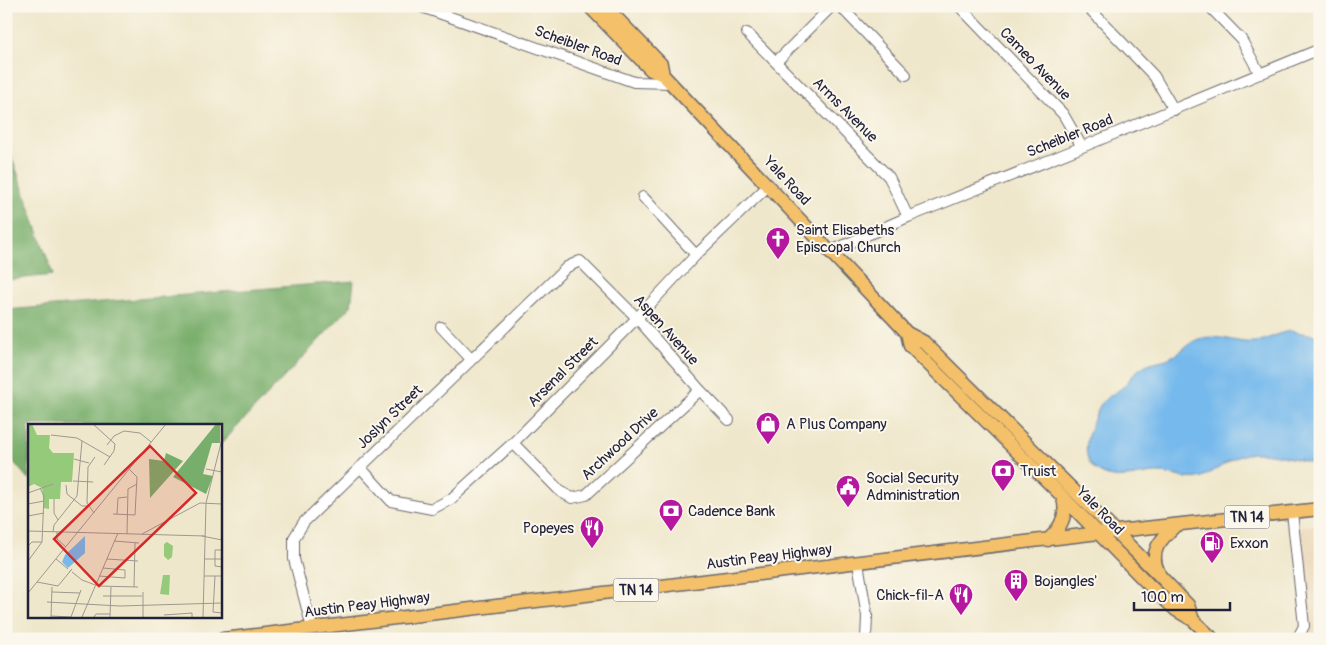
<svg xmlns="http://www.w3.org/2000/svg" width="1326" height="645" viewBox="0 0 1326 645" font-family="Pangolin,sans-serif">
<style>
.built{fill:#ebd8ba}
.forest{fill:#78ae6b;stroke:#4d6853}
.water{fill:#76b9ec;stroke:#4c6e94}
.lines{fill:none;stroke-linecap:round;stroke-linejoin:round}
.minor-casing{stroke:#6a676d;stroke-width:12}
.major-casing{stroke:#6a676d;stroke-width:15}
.minor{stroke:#fff;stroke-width:10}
.major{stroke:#f4c16a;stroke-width:12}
.labels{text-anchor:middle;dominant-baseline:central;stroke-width:4;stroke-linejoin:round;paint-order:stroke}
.shield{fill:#fbf7ec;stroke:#636270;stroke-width:1}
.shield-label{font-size:14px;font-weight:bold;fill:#22223b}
.street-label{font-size:15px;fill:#22223b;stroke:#fbf7ec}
.poi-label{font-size:15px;fill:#22223b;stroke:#fbf7ec;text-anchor:start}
.inset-road{fill:none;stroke:#9d9891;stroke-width:1}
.view{fill:#d62828;fill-opacity:0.15;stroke:#d62828;stroke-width:2.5}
.inset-edge{fill:none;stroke:#22223b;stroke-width:2.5}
</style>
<rect width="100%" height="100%" fill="#fbf7ec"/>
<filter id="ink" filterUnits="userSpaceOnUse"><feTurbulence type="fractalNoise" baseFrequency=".02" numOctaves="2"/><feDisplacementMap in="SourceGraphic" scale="10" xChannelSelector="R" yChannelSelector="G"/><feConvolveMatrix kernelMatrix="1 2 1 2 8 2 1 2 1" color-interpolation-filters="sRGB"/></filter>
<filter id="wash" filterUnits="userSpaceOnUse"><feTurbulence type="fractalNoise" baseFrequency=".0096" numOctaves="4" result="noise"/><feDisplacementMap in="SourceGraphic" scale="20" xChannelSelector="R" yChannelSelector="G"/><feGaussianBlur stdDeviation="1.12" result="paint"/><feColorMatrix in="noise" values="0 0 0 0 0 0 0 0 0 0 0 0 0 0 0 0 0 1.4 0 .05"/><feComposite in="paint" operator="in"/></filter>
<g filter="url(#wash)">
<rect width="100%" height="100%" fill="#efe7cb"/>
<!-- built -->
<path class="built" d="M1320 525V639H1304L1307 635 1310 617 1300 527Z"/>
<!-- forest -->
<path class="forest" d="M6 140 53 275 6 280Z
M354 281 351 306 220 445V425H29V480L6 453V310Z"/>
<!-- water -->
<path class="water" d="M1290 331 1320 336V464C1297 461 1276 452 1253 453 1231 455 1220 470 1202 477 1188 482 1175 474 1161 473 1143 472 1125 481 1108 476 1076 466 1086 435 1097 413 1098 409 1099 406 1102 403 1107 396 1116 393 1123 387 1129 381 1133 373 1141 368 1150 361 1160 362 1169 358 1179 354 1185 346 1194 341 1215 331 1234 344 1254 342 1266 341 1277 333 1290 331Z"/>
</g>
<g filter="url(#ink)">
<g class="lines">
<defs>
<path id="minor" d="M419 6 634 82 672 83
M840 6 906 75
M959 6 1063 114 1082 147
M1087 6 1154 76 1174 110
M1209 6 1241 39 1260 74
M747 33 889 177 908 217
M776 62 832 6
M643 197 696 255
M831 251 908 217 1082 147 1320 49
M441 327 471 359
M513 443 561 492 572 498 586 495 700 390
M360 467 391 501 432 509 451 499 513 443 637 318 696 255 769 185
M1292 512 1304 626 1297 639
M858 563 867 616 866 639
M312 628 294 559V538L304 522 567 267 580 261 637 318 700 390 729 420"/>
<path id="major" d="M589 6 651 70 663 75 907 333 924 342 1161 577 1188 605 1193 620
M605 6 661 64 663 75
M907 333 910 346 1061 495 1151 587 1176 610 1193 620 1213 639
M1048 540C1061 528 1069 513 1062 496
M1159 573C1148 552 1160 540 1175 526
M223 639 1099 533 1320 509"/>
</defs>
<!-- minor casing -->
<use href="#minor" class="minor-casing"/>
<!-- major casing -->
<use href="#major" class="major-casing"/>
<!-- minor -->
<use href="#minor" class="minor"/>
<!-- major -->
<use href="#major" class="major"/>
</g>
</g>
<!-- icons -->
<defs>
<symbol id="church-pin" viewBox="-11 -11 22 30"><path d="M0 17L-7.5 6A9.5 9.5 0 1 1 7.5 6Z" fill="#b5179e" stroke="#fbf7ec"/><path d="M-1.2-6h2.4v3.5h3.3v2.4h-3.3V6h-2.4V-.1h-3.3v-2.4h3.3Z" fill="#fff"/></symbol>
<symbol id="shop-pin" viewBox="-11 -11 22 30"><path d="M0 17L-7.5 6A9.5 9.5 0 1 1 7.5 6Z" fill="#b5179e" stroke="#fbf7ec"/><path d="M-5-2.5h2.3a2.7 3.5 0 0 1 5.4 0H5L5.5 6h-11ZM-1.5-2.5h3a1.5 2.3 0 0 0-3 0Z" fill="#fff"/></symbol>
<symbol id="bank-pin" viewBox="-11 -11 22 30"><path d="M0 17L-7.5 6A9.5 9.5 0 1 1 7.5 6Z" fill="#b5179e" stroke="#fbf7ec"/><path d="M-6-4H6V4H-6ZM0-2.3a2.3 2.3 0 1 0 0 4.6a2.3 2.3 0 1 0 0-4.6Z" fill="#fff"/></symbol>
<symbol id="civic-pin" viewBox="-11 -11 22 30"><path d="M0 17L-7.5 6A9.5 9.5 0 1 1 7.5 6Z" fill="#b5179e" stroke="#fbf7ec"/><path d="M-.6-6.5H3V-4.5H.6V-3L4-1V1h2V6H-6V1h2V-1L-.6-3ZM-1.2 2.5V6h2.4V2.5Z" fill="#fff"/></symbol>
<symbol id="restaurant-pin" viewBox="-11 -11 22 30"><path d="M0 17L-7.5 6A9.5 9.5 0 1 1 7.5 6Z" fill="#b5179e" stroke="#fbf7ec"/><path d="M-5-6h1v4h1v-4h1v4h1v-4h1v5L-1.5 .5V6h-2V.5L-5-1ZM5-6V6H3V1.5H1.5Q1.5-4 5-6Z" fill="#fff"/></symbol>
<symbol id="fuel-pin" viewBox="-11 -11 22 30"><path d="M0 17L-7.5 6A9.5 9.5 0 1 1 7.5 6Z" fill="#b5179e" stroke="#fbf7ec"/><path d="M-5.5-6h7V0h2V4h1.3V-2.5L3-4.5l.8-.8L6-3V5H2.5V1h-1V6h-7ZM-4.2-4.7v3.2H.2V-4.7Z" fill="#fff"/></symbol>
<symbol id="building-pin" viewBox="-11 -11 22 30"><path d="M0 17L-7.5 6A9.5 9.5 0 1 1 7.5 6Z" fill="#b5179e" stroke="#fbf7ec"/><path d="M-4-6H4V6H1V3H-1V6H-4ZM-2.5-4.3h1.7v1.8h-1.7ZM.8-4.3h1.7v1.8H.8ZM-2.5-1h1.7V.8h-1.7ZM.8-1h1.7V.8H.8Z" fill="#fff"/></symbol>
</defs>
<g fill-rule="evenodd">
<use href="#church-pin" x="764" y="225" width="28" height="38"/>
<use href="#shop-pin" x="754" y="410" width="28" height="38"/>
<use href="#bank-pin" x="989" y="457" width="28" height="38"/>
<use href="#civic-pin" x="834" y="473" width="28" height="38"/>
<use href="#bank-pin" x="657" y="497" width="28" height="38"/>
<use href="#restaurant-pin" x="578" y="514" width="28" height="38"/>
<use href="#fuel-pin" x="1198" y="529" width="28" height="38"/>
<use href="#building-pin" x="1002" y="567" width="28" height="38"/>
<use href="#restaurant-pin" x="947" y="581" width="28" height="38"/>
</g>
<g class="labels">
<!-- shield labels -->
<g class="shield">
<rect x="1224.5" y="505.5" width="45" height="23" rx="4"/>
<rect x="613.5" y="578.5" width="45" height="23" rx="4"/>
</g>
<g class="shield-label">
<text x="1247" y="517">TN 14</text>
<text x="636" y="590">TN 14</text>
</g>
<!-- street labels -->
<g class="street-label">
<text transform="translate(578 46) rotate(20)">Scheibler Road</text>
<text transform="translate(1035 64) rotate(46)">Cameo Avenue</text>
<text transform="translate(845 110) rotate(45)">Arms Avenue</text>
<text transform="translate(1070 136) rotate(-22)">Scheibler Road</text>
<text transform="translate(787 181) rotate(47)">Yale Road</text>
<text transform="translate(666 330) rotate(48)">Aspen Avenue</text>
<text transform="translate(563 372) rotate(-45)">Arsenal Street</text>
<text transform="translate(390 417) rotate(-44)">Joslyn Street</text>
<text transform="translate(620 444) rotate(-43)">Archwood Drive</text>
<text transform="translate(1100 511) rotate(46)">Yale Road</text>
<text transform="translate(769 557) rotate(-7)">Austin Peay Highway</text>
<text transform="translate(367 605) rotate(-7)">Austin Peay Highway</text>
</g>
<!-- poi labels -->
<g class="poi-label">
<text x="796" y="230">Saint Elisabeths<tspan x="796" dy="17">Episcopal Church</tspan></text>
<text x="786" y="424">A Plus Company</text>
<text x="1020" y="471">Truist</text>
<text x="866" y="478">Social Security<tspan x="866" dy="17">Administration</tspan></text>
<text x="688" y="511">Cadence Bank</text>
<text x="574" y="528" text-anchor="end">Popeyes</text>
<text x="1230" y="543">Exxon</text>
<text x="1034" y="581">Bojangles'</text>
<text x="944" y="595" text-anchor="end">Chick-fil-A</text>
</g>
</g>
<!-- overview -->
<g transform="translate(28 424)">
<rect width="194" height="194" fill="#efe7cb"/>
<path d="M0 0H4L9 11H22L21 24 25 29H46L44 58H33L32 75H21V85L16 84 14 64 6 60 0 63ZM139 118 145 122 144 133 140 136 136 132V120ZM135 151H142L141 171 132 170Z" fill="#96ca7b"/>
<path d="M188 0H192V19H184L175 50 185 52 178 70 145 53ZM138 29 155 37 122 74 121 35 136 37Z" fill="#78ae6b"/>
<path d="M57 112V129L40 144 34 138 37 131Z" fill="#76b9ec"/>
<path class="inset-road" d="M65 0 87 20 86 27 76 41M23 11 49 14 82 33M79 21 86 12 96 7 112 9 123 18M46 35 61 39M178 45 194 48M45 57 65 58M38 61 39 70 54 82H59M0 69 25 60M26 75V89L30 96M0 80 16 77M66 89 59 79 60 43 67 33M85 90 107 91 109 53 101 45M89 90 90 74 99 73M0 92 16 89M0 107 177 112M25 108 26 101 49 72 54 17M29 108V115L38 123M99 110 100 65 109 60M114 110 172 79 194 80M174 112 194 116M86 117 111 119M0 122 4 118H14M194 126H187V142L194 143M28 135 40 145M79 135 110 137M176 135H194M0 137 14 118 16 72 12 64M44 148 54 156 70 162 110 163M71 152 97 154V146L75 144M176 152H194M187 152 185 188 194 189M9 158 30 162 44 145 41 148M106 163 107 119M24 168 52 169M115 168V193M0 169 138 0M75 172H114M19 178 92 182 194 179M136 191 164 189V193M23 192 43 193 53 166M23 193 24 163M54 193 90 109M66 193 68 190H82M82 193 83 163M175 193 178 79 194 15"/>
<path class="view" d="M122 22 168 69 71 162 26 115Z"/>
<rect width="194" height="194" class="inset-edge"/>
</g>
<!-- margin -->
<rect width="1326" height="645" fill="none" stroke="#fbf7ec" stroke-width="25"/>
<!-- scale -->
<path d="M1134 602v8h96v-8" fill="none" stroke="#22223b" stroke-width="2.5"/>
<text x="1141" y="602" font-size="15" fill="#22223b" stroke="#fbf7ec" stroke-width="4" paint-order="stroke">100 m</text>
</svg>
